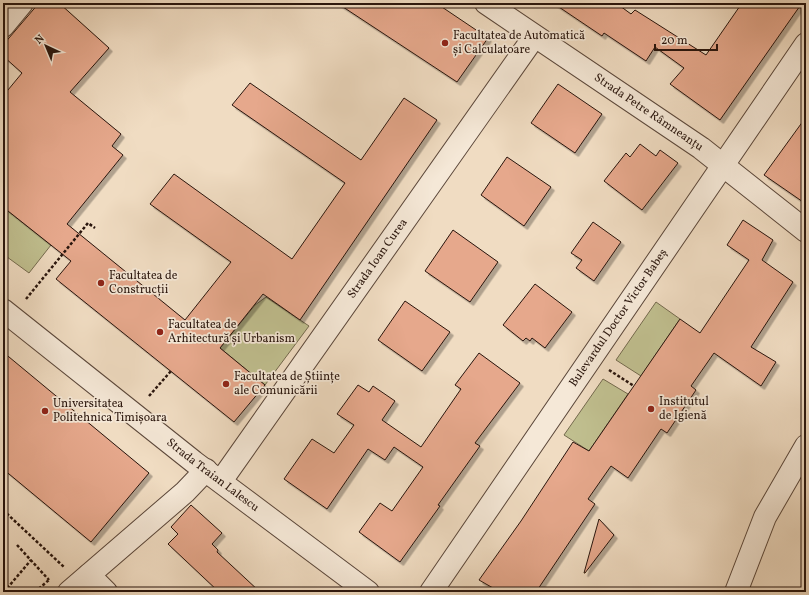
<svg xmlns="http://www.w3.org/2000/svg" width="809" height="595" viewBox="0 0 809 595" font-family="Vollkorn,serif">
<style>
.green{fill:#c0bf8f;stroke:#746a4e}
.building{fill:#e6a88c;stroke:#29150d;filter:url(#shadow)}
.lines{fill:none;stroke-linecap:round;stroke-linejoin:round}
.minor-casing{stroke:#5b473a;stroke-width:24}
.path{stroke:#29150d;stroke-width:2.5;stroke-dasharray:3 2;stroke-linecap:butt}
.minor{stroke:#f5e8d7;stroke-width:22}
.poi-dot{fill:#8f2418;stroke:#f5e8d7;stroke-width:1.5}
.labels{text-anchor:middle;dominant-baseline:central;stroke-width:3.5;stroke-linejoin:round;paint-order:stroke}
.poi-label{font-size:12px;fill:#29150d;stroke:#f5e8d7;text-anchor:start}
.street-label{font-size:12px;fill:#29150d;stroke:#f5e8d7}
</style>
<defs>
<filter id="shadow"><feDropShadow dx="3.5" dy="3.5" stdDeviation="0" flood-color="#0004"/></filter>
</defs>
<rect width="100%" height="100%" fill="#f0dcc2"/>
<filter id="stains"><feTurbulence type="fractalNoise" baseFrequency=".005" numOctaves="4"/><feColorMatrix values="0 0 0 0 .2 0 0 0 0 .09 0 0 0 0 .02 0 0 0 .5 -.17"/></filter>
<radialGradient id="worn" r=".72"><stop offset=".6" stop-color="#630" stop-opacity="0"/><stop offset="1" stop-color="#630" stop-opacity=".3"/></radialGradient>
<!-- green -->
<path class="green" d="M3 207 51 245 29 273 3 254Z
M266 297 309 326 265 385 220 348 255 305Z
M656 302 680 319 641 376 616 360Z
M603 379 628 394 589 451 564 435Z"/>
<!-- building -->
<path class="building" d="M39 3H59L109 48 70 92 121 134 112 146 123 155 67 224 185 320 231 262 150 204 174 174 292 259 345 183 232 105 250 83 361 160 404 98 437 120 300 320 263 294 220 348 265 385 234 422 56 279 71 261 3 207V96L22 73 3 56V45Z
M337 3H436L488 38 457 82Z
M553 3H616L631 14 635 10 706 55 742 3H802L720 120 670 84 684 68 655 47 646 61 604 33 602 36Z
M558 84 602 114 575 153 531 123Z
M806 117V204L764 175Z
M640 144 656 156 660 150 678 163 642 210 604 181 626 153 630 157Z
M507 157 551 187 524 226 481 195Z
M743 220 773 240 762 260 793 282 751 347 776 362 761 386 714 353 691 386 696 390 667 433 661 429 628 478 611 466 588 499 595 504 536 592H500L479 580 521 521 573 442 589 451 680 319 700 333 749 260 727 245Z
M593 222 621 242 594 281 576 268 582 260 571 253Z
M453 230 498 262 470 302 425 271Z
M535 284 572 312 545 348 532 338 530 341 526 338 523 341 503 325Z
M405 301 450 332 422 371 378 340Z
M3 352 149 473 91 542 3 469Z
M479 353 520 383 475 443 480 446 438 505 440 506 400 562 359 532 380 503 392 511 423 467 394 447 385 460 368 449 327 509 284 479 312 439 334 453 354 425 337 414 358 385 369 392 373 386 395 401 382 420 421 447 461 389 455 385Z
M191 505 222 533 212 544 218 550 217 552 260 592H219L168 544 178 534 171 527Z
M599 519 614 535 585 573H584Z"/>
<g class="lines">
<defs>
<g id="minor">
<path id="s1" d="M486 3 701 148 806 231"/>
<path d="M3 26 22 3"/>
<path id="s2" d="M3 310 194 462 368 592"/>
<path id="s3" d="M221 481 534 37"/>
<path d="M89 575 106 592"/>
<path d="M69 592 185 492 206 470"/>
<path id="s4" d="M431 592 806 44"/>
<path d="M736 592 765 517 806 446"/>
</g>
</defs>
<!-- minor casing -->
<use href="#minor" class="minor-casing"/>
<!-- path -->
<path class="path" d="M26 299 88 223 95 228
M609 370 634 386
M149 396 171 371
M3 510 65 568
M17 545 49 580
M4 592 31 560
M35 592 50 579"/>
<!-- minor -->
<use href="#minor" class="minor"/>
</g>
<!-- markers -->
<g class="poi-dot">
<circle cx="445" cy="43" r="4"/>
<circle cx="101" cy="283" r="4"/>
<circle cx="160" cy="332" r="4"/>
<circle cx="226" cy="384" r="4"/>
<circle cx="651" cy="409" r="4"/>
<circle cx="45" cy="411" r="4"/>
</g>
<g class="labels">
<!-- poi labels -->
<g class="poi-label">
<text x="453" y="36">Facultatea de Automatică<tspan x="453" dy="14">și Calculatoare</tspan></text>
<text x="109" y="276">Facultatea de<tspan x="109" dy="14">Construcții</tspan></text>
<text x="168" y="325">Facultatea de<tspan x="168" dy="14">Arhitectură și Urbanism</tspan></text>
<text x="234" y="377">Facultatea de Științe<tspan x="234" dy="14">ale Comunicării</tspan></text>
<text x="659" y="402">Institutul<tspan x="659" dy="14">de Igienă</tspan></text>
<text x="53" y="404">Universitatea<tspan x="53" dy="14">Politehnica Timișoara</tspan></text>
</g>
<!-- street labels -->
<g class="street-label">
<text stroke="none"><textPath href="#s1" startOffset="196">Strada Petre Râmneanțu</textPath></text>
<text stroke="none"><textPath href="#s3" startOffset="272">Strada Ioan Curea</textPath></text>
<text stroke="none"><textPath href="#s4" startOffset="332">Bulevardul Doctor Victor Babeș</textPath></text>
<text stroke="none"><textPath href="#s2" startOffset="267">Strada Traian Lalescu</textPath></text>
</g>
</g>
<!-- margin -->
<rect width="809" height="595" fill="none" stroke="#f0dcc2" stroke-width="16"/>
<rect x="4" y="4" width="801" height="587" fill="none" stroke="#29150d" stroke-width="2"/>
<rect x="8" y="8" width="793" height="579" fill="none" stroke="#29150d"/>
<!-- north arrow -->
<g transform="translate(46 46) rotate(316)" stroke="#f5e8d7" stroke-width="3" paint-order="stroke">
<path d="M0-3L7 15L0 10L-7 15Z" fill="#29150d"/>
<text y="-6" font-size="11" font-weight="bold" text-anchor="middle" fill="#29150d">N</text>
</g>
<!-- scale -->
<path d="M655 44v6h62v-6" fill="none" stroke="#29150d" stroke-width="2"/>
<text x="661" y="44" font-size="12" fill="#29150d" stroke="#f5e8d7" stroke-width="3" paint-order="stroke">20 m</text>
<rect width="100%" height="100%" filter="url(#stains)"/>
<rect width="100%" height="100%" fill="url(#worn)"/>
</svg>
